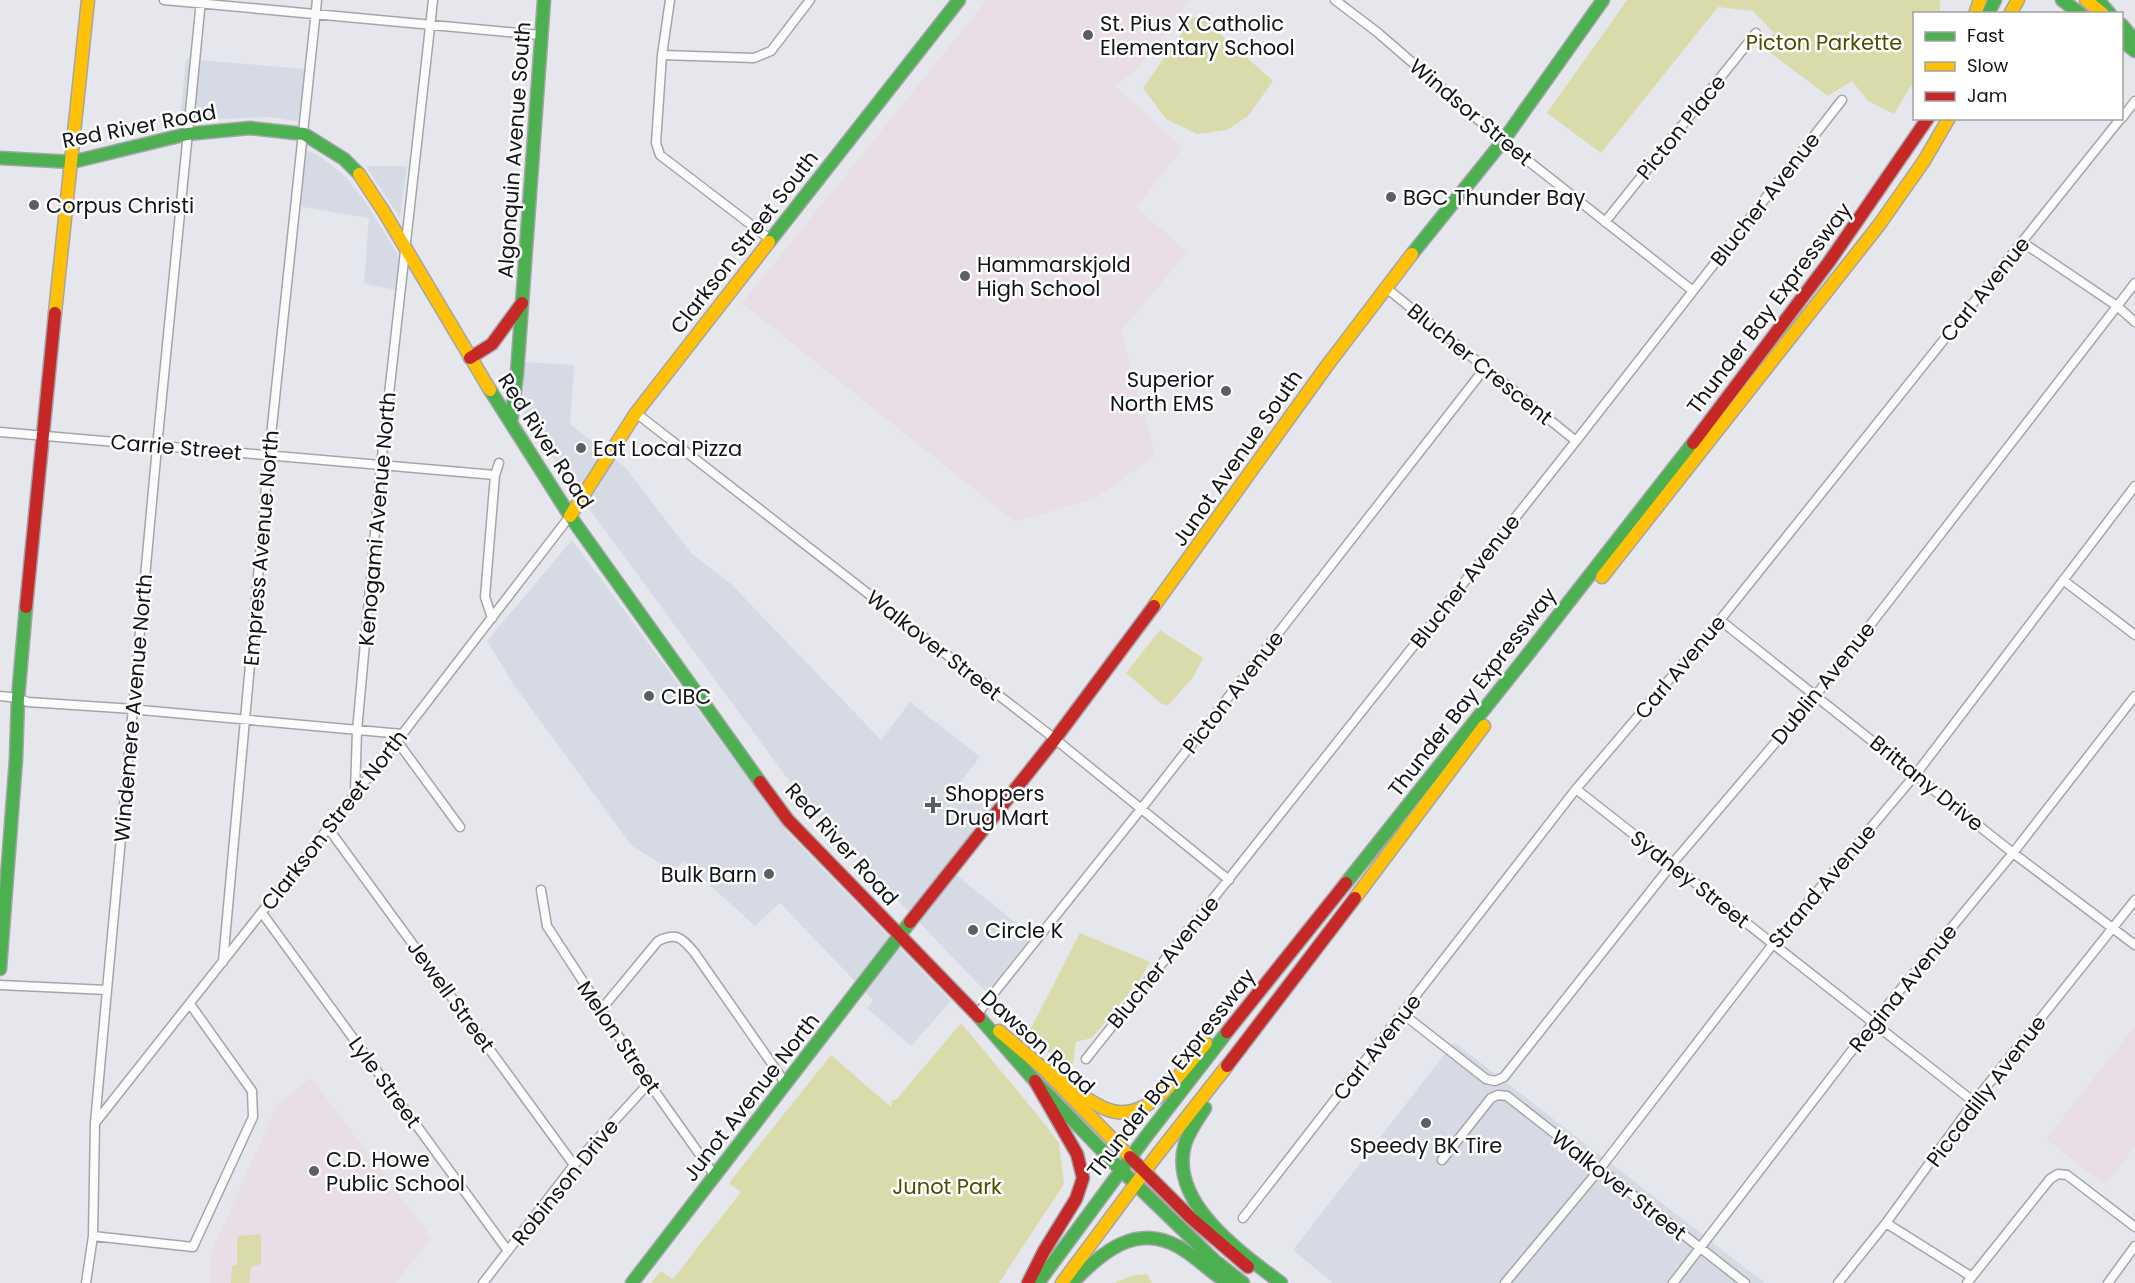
<svg xmlns="http://www.w3.org/2000/svg" width="2135" height="1283" viewBox="0 0 2135 1283" font-family="Poppins,sans-serif">
<style>
.built{fill:#d5dae4}
.education{fill:#e9dde6}
.green{fill:#d9dbab}
.lines{fill:none;stroke-linecap:round;stroke-linejoin:round}
.street-casing{stroke:#a4a5a9;stroke-width:11}
.fast-casing{stroke:#a4a5a9;stroke-width:15}
.slow-casing{stroke:#a4a5a9;stroke-width:15}
.jam-casing{stroke:#a4a5a9;stroke-width:15}
.street{stroke:#fbfbfc;stroke-width:8}
.fast{stroke:#4caf50;stroke-width:12}
.slow{stroke:#ffc107;stroke-width:12}
.jam{stroke:#c62828;stroke-width:12}
.poi-dot{fill:#5d5e62;stroke:#fff;stroke-width:2}
.labels{text-anchor:middle;dominant-baseline:central;stroke-width:5;stroke-linejoin:round;paint-order:stroke}
.poi-label{font-size:21px;fill:#131417;stroke:#fff;text-anchor:start}
.park-label{font-size:21px;fill:#4c4e00;stroke:#fff}
.street-label{font-size:21px;fill:#131417;stroke:#fff}
</style>
<rect width="100%" height="100%" fill="#e6e7ec"/>
<!-- built -->
<path class="built" d="M186 59 306 69 301 122 270 117 180 121Z
M300 147 318 155 345 176 366 203 400 258 397 290 364 284 369 218 298 206Z
M366 166H407L400 218Z
M524 362 574 365 570 424 625 467 691 553 731 584 881 740 910 702 980 757 959 784 992 811 948 868 1032 936 987 993 810 809 573 487 521 409Z
M572 540 790 835 951 1001 911 1046 867 1008 873 1000 780 903 755 926 683 861 674 872 632 846 514 685 487 641Z
M1454 1042 1765 1283H1333L1293 1250Z"/>
<!-- education -->
<path class="education" d="M987 0H1190L1138 68 1115 86 1183 148 1136 207 1187 252 1121 331 1156 456 1093 499 1015 522 742 303Z
M2135 1026V1147L2105 1185 2046 1139Z
M311 1078 432 1238 395 1283H210V1255L277 1105Z"/>
<!-- green -->
<path class="green" d="M1627 0H1940V13L1914 14V81L1894 114 1868 101 1852 81 1828 96 1761 46 1774 33 1753 11 1718 7 1601 153 1547 113Z
M1200 16 1273 81 1248 116 1227 130 1197 134 1166 119 1143 88 1192 18Z
M1160 630 1203 658 1192 679 1168 705 1162 704 1126 673Z
M1080 933 1150 962 1139 981 1092 1038 1076 1042 1072 1069 1027 1036Z
M961 1023 1040 1118 1059 1143 1064 1184 999 1283H651L661 1271 673 1279 741 1192 729 1183 831 1055 891 1107 892 1101 897 1099Z
M261 1234V1264L251 1267 249 1283H231L232 1266 237 1265V1236Z
M1147 1274 1152 1283H1115L1130 1276Z"/>
<g class="lines">
<defs>
<path id="street" d="M164 0 540 35
M670 0 662 55 656 143 660 155 771 240
M1335 0 1377 32 1503 141 1693 291
M662 55 754 58 771 51 810 0
M2122 118 2135 101
M1605 222 1756 33
M2022 242 2117 306 2135 322
M1385 287 1576 441
M636 413 1055 739 1229 880
M0 432 495 475
M2063 580 2135 635
M492 618 485 597 495 475 499 463
M1720 620 2013 853 2135 945
M0 696 18 698 28 702 119 708 402 734
M397 741 460 827
M1576 789 1974 1102
M355 792 357 731 381 466 433 0
M328 828 574 1165
M541 890 547 926 649 1083 715 1176
M262 913 508 1251
M223 962 269 455 317 0
M0 985 107 990
M600 1011 658 941C677 932 682 938 694 952L786 1084
M978 1013 1141 809 1485 368
M1403 1014 1486 1079 1495 1081 1504 1077 1672 864 1816 695 2135 283
M1086 1059 1576 441 1842 100
M95 1123 397 741 570 516
M1442 1160 1491 1098 1498 1095 1507 1096 1745 1283
M1243 1218 1576 789 1720 620 2121 118
M1886 1223 1972 1277
M93 1236 193 1247 253 1117 252 1091 190 1004
M86 1283 93 1236 95 1123 107 990 157 447 201 0
M483 1283 574 1165 649 1083
M1505 1283 1599 1170 1773 944 1916 774 2135 486
M1673 1283 1873 1023 2013 853 2135 696
M1838 1283 1886 1223 1974 1102 2135 900
M1967 1283 2050 1179 2058 1174 2067 1175 2135 1227
M2108 1283 2135 1246"/>
<path id="fast" d="M2062 0 2081 14
M2098 0 2110 14
M1988 14 1995 0
M2122 25 2132 37
M2122 41 2135 51
M0 158 72 162 187 134 250 128 304 134 344 159 359 174
M769 242 959 0
M1412 254 1503 141 1603 0
M490 390 570 516 760 782
M511 423 517 373 544 0
M1346 883 1525 658 1693 443
M0 969 16 759 18 698 26 607
M979 1017 1035 1081 1120 1169
M1205 1108C1198 1119 1189 1131 1185 1144 1168 1202 1241 1253 1281 1283
M1120 1169 1215 1261 1243 1283
M1074 1281C1103 1251 1137 1223 1179 1247 1197 1257 1211 1273 1228 1283
M632 1283 910 922
M1038 1283 1145 1138 1227 1032"/>
<path id="slow" d="M2086 0 2103 14
M1975 14 1980 0
M2010 14 2018 0
M359 174 384 212 490 390
M55 313 88 0
M570 516 636 413 769 242
M1602 577 1879 225 1924 161 1949 118
M1154 606 1326 367 1412 254
M1355 898 1484 726
M999 1031 1044 1069 1130 1157
M1044 1069C1062 1081 1087 1101 1106 1109 1148 1127 1183 1069 1206 1043
M1062 1283 1154 1159 1227 1066"/>
<path id="jam" d="M470 358 492 344 522 303
M1693 443 1829 262 1928 118
M26 607 55 313
M760 782 788 820 979 1017
M910 922 1055 739 1154 606
M1227 1032 1346 883
M1227 1066 1355 898
M1130 1157 1191 1218 1248 1267
M1028 1283 1044 1251 1076 1199 1083 1178 1077 1154 1035 1081"/>
</defs>
<!-- street casing -->
<use href="#street" class="street-casing"/>
<!-- fast casing -->
<use href="#fast" class="fast-casing"/>
<!-- slow casing -->
<use href="#slow" class="slow-casing"/>
<!-- jam casing -->
<use href="#jam" class="jam-casing"/>
<!-- street -->
<use href="#street" class="street"/>
<!-- fast -->
<use href="#fast" class="fast"/>
<!-- slow -->
<use href="#slow" class="slow"/>
<!-- jam -->
<use href="#jam" class="jam"/>
</g>
<!-- markers -->
<g class="poi-dot">
<circle cx="1088" cy="35" r="6"/>
<circle cx="1391" cy="197" r="6"/>
<circle cx="34" cy="205" r="6"/>
<circle cx="965" cy="276" r="6"/>
<circle cx="1226" cy="391" r="6"/>
<circle cx="581" cy="448" r="6"/>
<circle cx="649" cy="696" r="6"/>
<path d="M930 796h6v6h6v6h-6v6h-6v-6h-6v-6h6z"/>
<circle cx="769" cy="874" r="6"/>
<circle cx="973" cy="930" r="6"/>
<circle cx="1426" cy="1123" r="6"/>
<circle cx="314" cy="1171" r="6"/>
</g>
<g class="labels">
<!-- poi labels -->
<g class="poi-label">
<text x="1100" y="23">St. Pius X Catholic<tspan x="1100" dy="24">Elementary School</tspan></text>
<text x="1403" y="197">BGC Thunder Bay</text>
<text x="46" y="205">Corpus Christi</text>
<text x="977" y="264">Hammarskjold<tspan x="977" dy="24">High School</tspan></text>
<text x="1214" y="379" text-anchor="end">Superior<tspan x="1214" dy="24">North EMS</tspan></text>
<text x="593" y="448">Eat Local Pizza</text>
<text x="661" y="696">CIBC</text>
<text x="945" y="793">Shoppers<tspan x="945" dy="24">Drug Mart</tspan></text>
<text x="757" y="874" text-anchor="end">Bulk Barn</text>
<text x="985" y="930">Circle K</text>
<text x="1426" y="1145" text-anchor="middle">Speedy BK Tire</text>
<text x="326" y="1159">C.D. Howe<tspan x="326" dy="24">Public School</tspan></text>
</g>
<!-- park labels -->
<g class="park-label">
<text x="1824" y="42">Picton Parkette</text>
<text x="947" y="1186">Junot Park</text>
</g>
<!-- street labels -->
<g class="street-label">
<text transform="translate(1471 112) rotate(40)">Windsor Street</text>
<text transform="translate(139 126) rotate(-11)">Red River Road</text>
<text transform="translate(1681 127) rotate(-51)">Picton Place</text>
<text transform="translate(514 150) rotate(-86)">Algonquin Avenue South</text>
<text transform="translate(1765 199) rotate(-52)">Blucher Avenue</text>
<text transform="translate(744 242) rotate(-52)">Clarkson Street South</text>
<text transform="translate(1985 289) rotate(-51)">Carl Avenue</text>
<text transform="translate(1769 308) rotate(-53)">Thunder Bay Expressway</text>
<text transform="translate(1480 364) rotate(39)">Blucher Crescent</text>
<text transform="translate(546 441) rotate(57)">Red River Road</text>
<text transform="translate(176 447) rotate(5)">Carrie Street</text>
<text transform="translate(1237 458) rotate(-55)">Junot Avenue South</text>
<text transform="translate(377 519) rotate(-85)">Kenogami Avenue North</text>
<text transform="translate(261 548) rotate(-85)">Empress Avenue North</text>
<text transform="translate(1465 581) rotate(-52)">Blucher Avenue</text>
<text transform="translate(934 645) rotate(38)">Walkover Street</text>
<text transform="translate(1680 667) rotate(-50)">Carl Avenue</text>
<text transform="translate(1823 683) rotate(-51)">Dublin Avenue</text>
<text transform="translate(1233 692) rotate(-52)">Picton Avenue</text>
<text transform="translate(1472 692) rotate(-52)">Thunder Bay Expressway</text>
<text transform="translate(133 708) rotate(-85)">Windemere Avenue North</text>
<text transform="translate(1927 783) rotate(39)">Brittany Drive</text>
<text transform="translate(334 820) rotate(-52)">Clarkson Street North</text>
<text transform="translate(842 844) rotate(48)">Red River Road</text>
<text transform="translate(1690 879) rotate(38)">Sydney Street</text>
<text transform="translate(1822 886) rotate(-50)">Strand Avenue</text>
<text transform="translate(1163 962) rotate(-51)">Blucher Avenue</text>
<text transform="translate(1903 988) rotate(-51)">Regina Avenue</text>
<text transform="translate(451 996) rotate(54)">Jewell Street</text>
<text transform="translate(619 1037) rotate(56)">Melon Street</text>
<text transform="translate(1038 1042) rotate(42)">Dawson Road</text>
<text transform="translate(1377 1047) rotate(-52)">Carl Avenue</text>
<text transform="translate(1171 1073) rotate(-52)">Thunder Bay Expressway</text>
<text transform="translate(385 1082) rotate(54)">Lyle Street</text>
<text transform="translate(1986 1091) rotate(-53)">Piccadilly Avenue</text>
<text transform="translate(751 1097) rotate(-52)">Junot Avenue North</text>
<text transform="translate(565 1182) rotate(-51)">Robinson Drive</text>
<text transform="translate(1619 1185) rotate(38)">Walkover Street</text>
</g>
</g>
<!-- legend -->
<rect x="1913" y="12" width="210" height="108" fill="#ffffff" stroke="#a1a1a2" stroke-width="1.5"/>
<rect x="1925" y="32" width="30" height="9" fill="#4caf50" stroke="#a1a1a2" stroke-width="1.5"/>
<text x="1967" y="42" font-size="18" fill="#131417">Fast</text>
<rect x="1925" y="62" width="30" height="9" fill="#ffc107" stroke="#a1a1a2" stroke-width="1.5"/>
<text x="1967" y="72" font-size="18" fill="#131417">Slow</text>
<rect x="1925" y="92" width="30" height="9" fill="#c62828" stroke="#a1a1a2" stroke-width="1.5"/>
<text x="1967" y="102" font-size="18" fill="#131417">Jam</text>
</svg>
